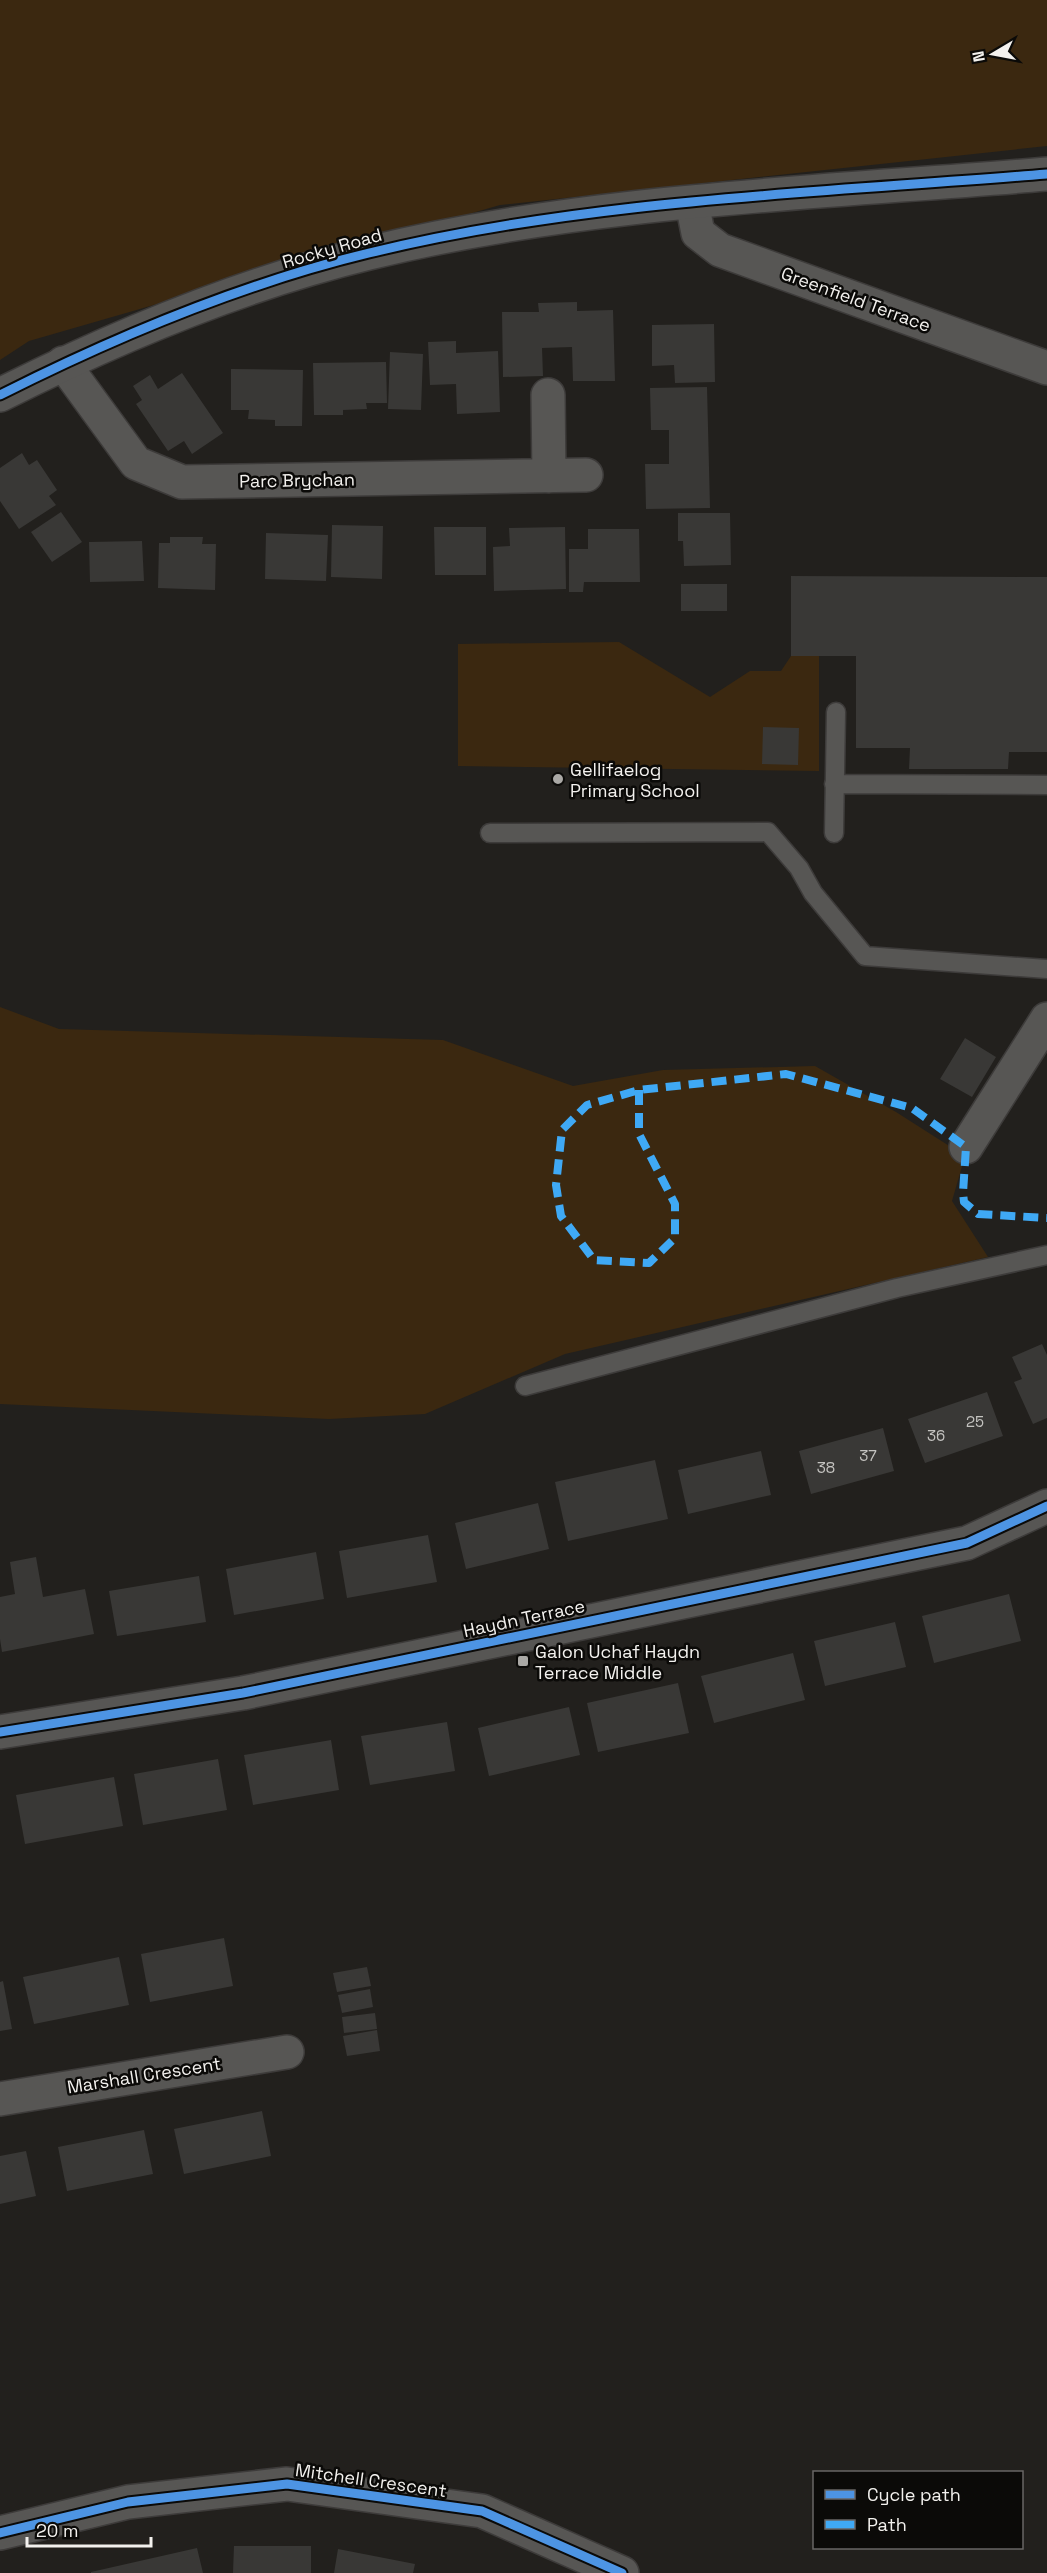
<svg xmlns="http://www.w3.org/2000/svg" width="1047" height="2573" viewBox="0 0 1047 2573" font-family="'Space Grotesk',sans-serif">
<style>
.green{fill:#3b2810}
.building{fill:#393836}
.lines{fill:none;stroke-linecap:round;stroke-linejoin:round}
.service-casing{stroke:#3d3b3a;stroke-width:21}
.minor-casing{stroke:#3d3b3a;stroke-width:36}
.tertiary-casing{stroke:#3d3b3a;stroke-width:36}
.service{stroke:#575654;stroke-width:18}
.minor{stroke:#575654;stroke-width:33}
.tertiary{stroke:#575654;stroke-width:33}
.quiet{stroke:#3fa9f5;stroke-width:8;stroke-dasharray:15 8;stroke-linecap:butt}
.cycleway-casing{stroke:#0b0a08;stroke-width:13}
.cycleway{stroke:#4d94e3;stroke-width:9}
.poi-dot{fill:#aaa8a5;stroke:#0b0a08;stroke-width:2}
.labels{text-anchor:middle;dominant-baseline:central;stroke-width:5;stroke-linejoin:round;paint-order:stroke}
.number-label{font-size:15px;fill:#c4c3c0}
.street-label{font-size:18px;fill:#f3f1ee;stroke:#0b0a08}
.poi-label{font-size:18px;fill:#f3f1ee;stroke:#0b0a08;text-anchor:start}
</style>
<rect width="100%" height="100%" fill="#22201d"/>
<!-- green -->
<path class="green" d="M0 0H1047V146L500 205 29 341 0 360Z
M619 642 710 697 750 671H781L791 656H819V771L458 766V644Z
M0 1007 59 1029 443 1040 573 1086 663 1070 815 1066 896 1112 965 1156 952 1201 988 1257 565 1354 425 1414 329 1419 0 1404Z"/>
<!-- building -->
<path class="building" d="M577 302V311L613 310 615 381H573L572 347 542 348 543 376 503 377 502 312H539L538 303Z
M714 324 715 382 675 383 674 365 652 366V325Z
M456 341V353L498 351 500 412 457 414 456 384 430 385 428 342Z
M390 352 423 354 421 410 388 409Z
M386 362 387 403H366L367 409 343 410V415H314L313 363Z
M231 369 303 370 302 426H275V420L248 419 249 410H231Z
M182 373 223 433 192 454 184 441 168 451 136 404 142 400 133 386 150 375 158 389Z
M707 387 710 508 646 509 645 464H669V430H651L650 388Z
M22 453 29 465 37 460 57 490 49 496 56 505 19 529 0 501V468Z
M61 512 82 542 52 562 31 532Z
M678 513H730L731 565 684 566 683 541H678Z
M332 525 383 526 382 579 331 577Z
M434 527H486V575H435Z
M565 527 566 589 494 591 493 547 510 546 509 528Z
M588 529H639L640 582H584L583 592H569V549H588Z
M266 533 328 535 326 581 265 579Z
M170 537H203L202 544H216L215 590 158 588 159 543H170Z
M142 541 144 581 90 582 89 542Z
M791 576 1047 577V752H1009L1008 769H909L910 748H856V656H791Z
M681 584H727V611H681Z
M763 727 799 728 798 765 762 764Z
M965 1038 996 1057 972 1097 940 1079Z
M1042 1344 1047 1355V1418L1033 1424 1014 1382 1022 1379 1012 1357Z
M987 1392 1003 1436 925 1463 908 1419Z
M883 1428 894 1471 811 1494 799 1451Z
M761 1451 771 1495 688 1514 678 1470Z
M655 1460 668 1519 568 1541 555 1482Z
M538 1503 549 1549 466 1569 455 1523Z
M428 1535 437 1582 347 1598 339 1551Z
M316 1552 324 1599 234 1615 226 1569Z
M36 1557 43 1597 85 1589 94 1634 2 1652 0 1639V1597L15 1594 10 1562Z
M199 1576 206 1622 117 1636 109 1591Z
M1009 1594 1021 1641 934 1663 922 1616Z
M895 1622 906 1667 825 1686 814 1641Z
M793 1653 805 1700 714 1723 701 1676Z
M678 1683 689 1733 598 1752 587 1703Z
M569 1707 580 1755 489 1776 478 1728Z
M447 1722 455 1771 370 1785 361 1736Z
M331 1740 339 1790 253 1805 244 1755Z
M218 1759 227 1810 143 1825 134 1774Z
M114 1777 123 1826 25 1844 16 1795Z
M224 1938 233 1986 150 2002 141 1954Z
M119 1957 129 2005 34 2024 23 1977Z
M367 1967 371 1986 337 1992 333 1973Z
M3 1981 12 2029 0 2031V1982Z
M370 1989 373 2007 342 2013 338 1995Z
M375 2013 377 2029 344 2033 342 2017Z
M377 2030 380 2051 347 2056 343 2036Z
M262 2111 271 2156 184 2174 174 2129Z
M144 2130 153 2174 67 2191 58 2147Z
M26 2151 36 2196 0 2204V2156Z
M234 2546H311V2573H233Z
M197 2548 203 2573H91V2572Z
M338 2549 415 2564 413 2573H334Z"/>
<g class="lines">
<defs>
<path id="service" d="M834 784 1047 785
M490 833 768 832 799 868 813 893 865 956 1047 969
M834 833 836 712
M525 1386 897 1288 1047 1255"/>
<path id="minor" d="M692 203 698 233 720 250 1047 368
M63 363 136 463 182 482 586 475
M548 395 549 476
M966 1147 1047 1019
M0 1732 243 1693 967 1543 1047 1506
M0 2099 287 2052
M0 2533 128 2502 287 2484 482 2511 622 2573"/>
<path id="tertiary" d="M0 395C117 336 241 284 369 253 590 199 821 193 1047 174"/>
</defs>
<!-- service casing -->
<use href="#service" class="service-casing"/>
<!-- minor casing -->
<use href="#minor" class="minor-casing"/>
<!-- tertiary casing -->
<use href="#tertiary" class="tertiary-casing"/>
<!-- service -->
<use href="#service" class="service"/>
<!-- minor -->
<use href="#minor" class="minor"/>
<!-- tertiary -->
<use href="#tertiary" class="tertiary"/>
<!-- quiet -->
<path class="quiet" d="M639 1090V1134L675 1204V1238L649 1263 594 1260 561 1216 556 1185 562 1130 587 1105 639 1090 786 1074 912 1108 966 1147 963 1193 964 1202 978 1214 1047 1218"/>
<defs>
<path id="cycleway" d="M0 395C117 336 241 284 369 253 590 199 821 193 1047 174
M0 1732 243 1693 967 1543 1047 1506
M0 2533 128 2502 287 2484 482 2511 622 2573"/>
</defs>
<!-- cycleway casing -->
<use href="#cycleway" class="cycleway-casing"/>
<!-- cycleway -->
<use href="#cycleway" class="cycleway"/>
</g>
<!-- markers -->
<g class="poi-dot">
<circle cx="558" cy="779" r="6"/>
<rect x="517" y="1655" width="12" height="12" rx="3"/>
</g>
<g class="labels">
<!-- number labels -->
<g class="number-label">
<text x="975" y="1421">25</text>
<text x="936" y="1435">36</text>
<text x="868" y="1455">37</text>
<text x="826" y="1467">38</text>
</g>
<!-- street labels -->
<g class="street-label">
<text transform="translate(332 248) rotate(-16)">Rocky Road</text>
<text transform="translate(856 299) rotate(20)">Greenfield Terrace</text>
<text transform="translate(297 480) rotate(-1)">Parc Brychan</text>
<text transform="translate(524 1618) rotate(-12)">Haydn Terrace</text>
<text transform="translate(144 2075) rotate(-9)">Marshall Crescent</text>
<text transform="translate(371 2480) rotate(8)">Mitchell Crescent</text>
</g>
<!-- poi labels -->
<g class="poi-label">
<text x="570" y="769">Gellifaelog<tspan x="570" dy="21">Primary School</tspan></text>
<text x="535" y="1651">Galon Uchaf Haydn<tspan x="535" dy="21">Terrace Middle</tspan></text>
</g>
</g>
<!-- legend -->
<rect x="813" y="2471" width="210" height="78" fill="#0b0a08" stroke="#686664" stroke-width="1.5"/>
<rect x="825" y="2490" width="30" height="9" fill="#4d94e3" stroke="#686664" stroke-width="1.5"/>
<text x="867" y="2501" font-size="18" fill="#f3f1ee">Cycle path</text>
<rect x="825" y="2520" width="30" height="9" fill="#3fa9f5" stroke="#686664" stroke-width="1.5"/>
<text x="867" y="2531" font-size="18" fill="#f3f1ee">Path</text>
<!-- north arrow -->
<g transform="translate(993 54) rotate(260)" stroke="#0b0a08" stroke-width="4.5" paint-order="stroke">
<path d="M0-4.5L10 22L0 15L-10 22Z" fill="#f3f1ee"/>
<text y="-9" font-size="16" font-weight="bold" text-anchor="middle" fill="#f3f1ee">N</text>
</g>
<!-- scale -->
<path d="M27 2537v9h124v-9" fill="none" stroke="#f3f1ee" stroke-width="3"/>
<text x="36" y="2537" font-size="18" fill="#f3f1ee" stroke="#0b0a08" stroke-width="4.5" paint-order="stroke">20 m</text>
</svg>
